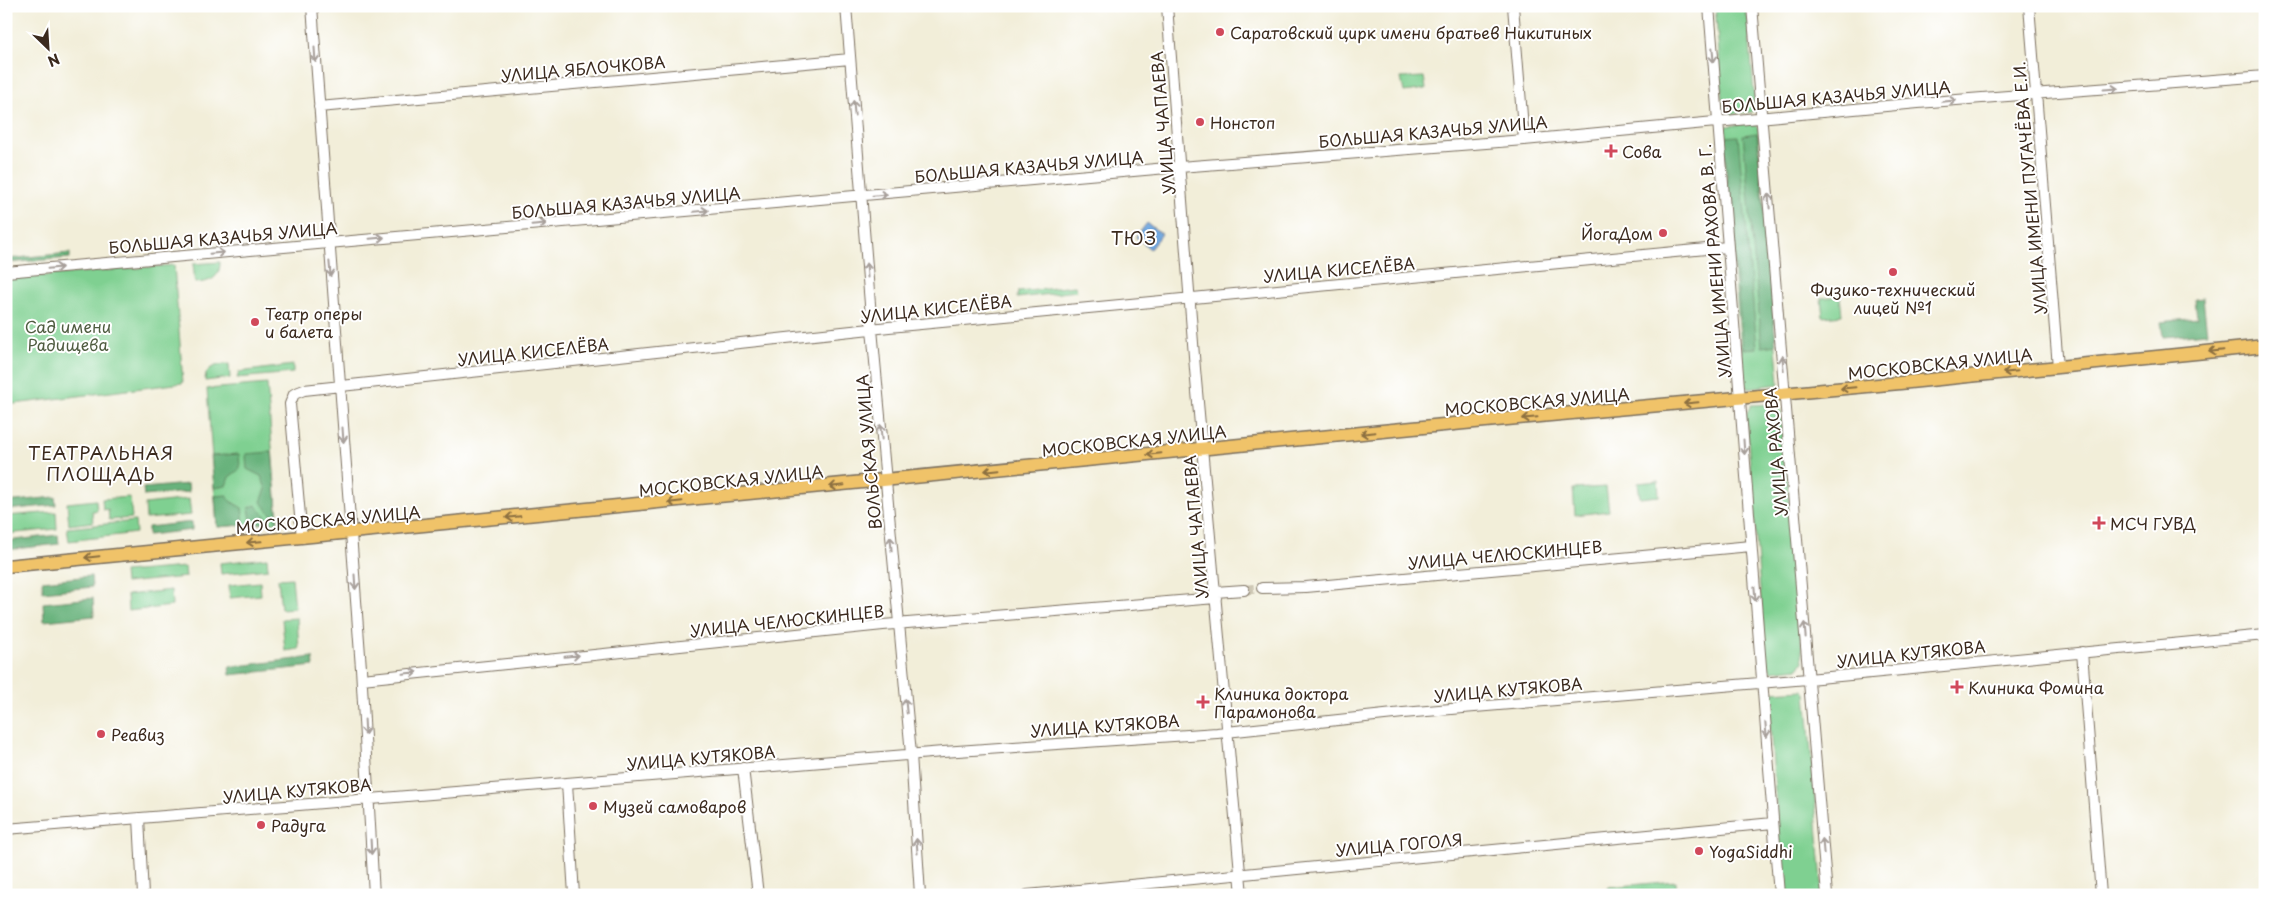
<svg xmlns="http://www.w3.org/2000/svg" width="2271" height="901" viewBox="0 0 2271 901" font-family="'Playpen Sans',sans-serif">
<style>
.green{fill:#7fd091;stroke:#5d7d58}
.forest{fill:#67b27b;stroke:#516e4c}
.water{fill:#72a8e0;stroke:#56697f}
.lines{fill:none;stroke-linecap:round;stroke-linejoin:round}
.minor-tunnel{stroke:#cdc7b4;stroke-width:10;stroke-dasharray:10 5;stroke-linecap:butt}
.minor-casing{stroke:#7b6f5f;stroke-width:12}
.major-casing{stroke:#7b6f5f;stroke-width:15}
.minor{stroke:#fff;stroke-width:10}
.major{stroke:#f0c369;stroke-width:12}
.oneway{stroke:#a79f9a}
.oneway2{stroke:#8c6f40}
.poi-dot{fill:#d1495b;stroke:#fff;stroke-width:2}
.labels{text-anchor:middle;dominant-baseline:central;stroke-width:4;stroke-linejoin:round;paint-order:stroke}
.poi-label{font-size:16px;fill:#3b2a1e;stroke:#fff;text-anchor:start}
.street-label{font-size:16px;fill:#3b2a1e;stroke:#fff}
.park-label{font-size:16px;fill:#4f5c40;stroke:#fff}
.neighbourhood-label{font-size:18px;letter-spacing:1px;fill:#3b2a1e;stroke:#fff}
</style>
<rect width="100%" height="100%" fill="#fff"/>
<filter id="ink" filterUnits="userSpaceOnUse"><feTurbulence type="fractalNoise" baseFrequency=".02" numOctaves="2"/><feDisplacementMap in="SourceGraphic" scale="10" xChannelSelector="R" yChannelSelector="G"/><feConvolveMatrix kernelMatrix="1 2 1 2 8 2 1 2 1" color-interpolation-filters="sRGB"/></filter>
<filter id="wash" filterUnits="userSpaceOnUse"><feTurbulence type="fractalNoise" baseFrequency=".0096" numOctaves="4" result="noise"/><feDisplacementMap in="SourceGraphic" scale="20" xChannelSelector="R" yChannelSelector="G"/><feGaussianBlur stdDeviation="1.12" result="paint"/><feColorMatrix in="noise" values="0 0 0 0 0 0 0 0 0 0 0 0 0 0 0 0 0 1.4 0 .05"/><feComposite in="paint" operator="in"/></filter>
<g filter="url(#wash)">
<rect width="100%" height="100%" fill="#f2eed9"/>
<!-- green -->
<path class="green" d="M1715 6H1747L1755 106 1752 112 1729 114 1724 112Z
M1424 77 1426 89 1404 92 1401 78Z
M1753 123 1756 124 1758 128 1779 384 1748 388 1744 384 1722 130 1727 126Z
M220 262C220 279 210 282 195 283L193 264Z
M174 265 183 383 6 405V279Z
M1075 286 1077 291 1017 298 1018 292Z
M1840 296 1842 315 1823 317 1821 298Z
M229 364 230 378 205 381C205 366 217 365 229 364Z
M293 365V373L237 378 239 372Z
M267 384 278 522 217 527 207 389Z
M1775 404 1781 410 1803 662 1798 668 1772 671 1766 664 1746 414 1751 405Z
M1658 481 1659 496 1640 498 1638 483Z
M1606 487 1609 511 1575 515 1573 489Z
M130 497 132 518 109 520 108 509 103 510 102 499Z
M189 499 191 515 146 519 145 504Z
M96 500 97 511H92L93 522 69 525 67 503Z
M56 512 57 529 6 534V516Z
M135 521 136 533 69 541 67 528Z
M267 558 268 569 221 574 220 563Z
M185 567 186 577 125 583 124 572Z
M292 578 295 608 281 609 278 579Z
M260 582 261 595 230 598 229 585Z
M171 590 172 606 128 611 127 595Z
M297 618 299 649 285 651 282 619Z
M1803 690 1806 693 1823 895H1783L1768 699 1771 692Z
M1676 881 1677 895H1609L1608 887Z"/>
<!-- forest -->
<path class="forest" d="M1757 133 1776 345 1762 347 1743 135Z
M1738 136 1757 348 1743 349 1724 137Z
M70 253V258L6 263V259Z
M2203 298 2207 333 2163 337 2161 322 2197 318 2195 299Z
M272 452 278 522 261 502 266 489 261 476 247 469 246 454Z
M239 454 240 469 229 477 226 486 214 488 211 456Z
M188 484 189 492 144 496 143 488Z
M227 495 230 501 242 508 244 525 217 527 215 496Z
M55 497 56 505 6 510V502Z
M256 505V506L273 523 252 524 249 508Z
M192 522V530L148 535V527Z
M58 535 59 544 6 550V541Z
M91 576 92 587 43 592 42 581Z
M93 598 94 616 44 621 43 603Z
M313 657 314 666 230 675 229 667Z"/>
<!-- water -->
<path class="water" d="M1147 223 1162 234 1150 249 1136 237Z"/>
</g>
<g filter="url(#ink)">
<g class="lines">
<!-- minor-tunnel -->
<path class="minor-tunnel" d="M1244 590 1262 588"/>
<defs>
<path id="minor" d="M312 6 361 668 374 895
M846 6 872 329 911 754 920 895
M1167 6 1195 369 1242 895
M1513 6 1524 140
M1709 6 1779 895
M1752 6 1827 895
M2029 6 2058 367
M319 107 850 59
M6 272 1167 168 1524 140 1918 103 2265 76
M302 538 290 404 294 394 304 390 889 327 1727 247
M1262 588 1306 587 1751 546
M1215 592 1244 590
M2082 652 2101 895
M362 679 883 625 1216 598
M743 768 758 895
M567 783 574 895
M139 818 143 895
M6 829 943 752 1217 733 1403 713 1819 678 2265 635
M1027 895 1773 823"/>
<path id="major" d="M6 566 1464 423 1900 383 2265 346"/>
</defs>
<!-- minor casing -->
<use href="#minor" class="minor-casing"/>
<!-- major casing -->
<use href="#major" class="major-casing"/>
<!-- minor -->
<use href="#minor" class="minor"/>
<!-- major -->
<use href="#major" class="major"/>
</g>
<!-- one-way arrows -->
<defs><path id="oneway-shaft" d="M-6 0H5M1.5-3L5.5 0L1.5 3" fill="none" stroke-width="1.6" stroke-linecap="round" stroke-linejoin="round" transform="scale(1.25)"/></defs>
<g class="oneway">
<use href="#oneway-shaft" transform="translate(315 55) rotate(86)"/>
<use href="#oneway-shaft" transform="translate(1713 55) rotate(85)"/>
<use href="#oneway-shaft" transform="translate(2111 89) rotate(-4)"/>
<use href="#oneway-shaft" transform="translate(1949 101) rotate(-5)"/>
<use href="#oneway-shaft" transform="translate(854 108) rotate(-95)"/>
<use href="#oneway-shaft" transform="translate(880 195) rotate(-5)"/>
<use href="#oneway-shaft" transform="translate(1769 201) rotate(-95)"/>
<use href="#oneway-shaft" transform="translate(701 211) rotate(-5)"/>
<use href="#oneway-shaft" transform="translate(539 224) rotate(-5)"/>
<use href="#oneway-shaft" transform="translate(377 238) rotate(-5)"/>
<use href="#oneway-shaft" transform="translate(217 253) rotate(-5)"/>
<use href="#oneway-shaft" transform="translate(55 268) rotate(-5)"/>
<use href="#oneway-shaft" transform="translate(330 269) rotate(85)"/>
<use href="#oneway-shaft" transform="translate(867 270) rotate(-94)"/>
<use href="#oneway-shaft" transform="translate(1783 363) rotate(-95)"/>
<use href="#oneway-shaft" transform="translate(881 432) rotate(-95)"/>
<use href="#oneway-shaft" transform="translate(343 435) rotate(86)"/>
<use href="#oneway-shaft" transform="translate(1744 447) rotate(86)"/>
<use href="#oneway-shaft" transform="translate(891 544) rotate(-95)"/>
<use href="#oneway-shaft" transform="translate(355 582) rotate(86)"/>
<use href="#oneway-shaft" transform="translate(1755 594) rotate(85)"/>
<use href="#oneway-shaft" transform="translate(1805 630) rotate(-95)"/>
<use href="#oneway-shaft" transform="translate(572 656) rotate(-6)"/>
<use href="#oneway-shaft" transform="translate(410 673) rotate(-6)"/>
<use href="#oneway-shaft" transform="translate(906 706) rotate(-96)"/>
<use href="#oneway-shaft" transform="translate(365 727) rotate(87)"/>
<use href="#oneway-shaft" transform="translate(1766 730) rotate(85)"/>
<use href="#oneway-shaft" transform="translate(917 846) rotate(-94)"/>
<use href="#oneway-shaft" transform="translate(1823 846) rotate(-95)"/>
<use href="#oneway-shaft" transform="translate(371 847) rotate(87)"/>
</g>
<g class="oneway2">
<use href="#oneway-shaft" transform="translate(2216 351) rotate(174)"/>
<use href="#oneway-shaft" transform="translate(2010 372) rotate(174)"/>
<use href="#oneway-shaft" transform="translate(1848 388) rotate(175)"/>
<use href="#oneway-shaft" transform="translate(1691 403) rotate(175)"/>
<use href="#oneway-shaft" transform="translate(1530 418) rotate(175)"/>
<use href="#oneway-shaft" transform="translate(1368 433) rotate(174)"/>
<use href="#oneway-shaft" transform="translate(1154 454) rotate(174)"/>
<use href="#oneway-shaft" transform="translate(992 470) rotate(174)"/>
<use href="#oneway-shaft" transform="translate(837 486) rotate(174)"/>
<use href="#oneway-shaft" transform="translate(675 502) rotate(174)"/>
<use href="#oneway-shaft" transform="translate(513 517) rotate(174)"/>
<use href="#oneway-shaft" transform="translate(254 542) rotate(175)"/>
<use href="#oneway-shaft" transform="translate(92 557) rotate(174)"/>
</g>
</g>
<!-- markers -->
<g class="poi-dot">
<circle cx="1220" cy="32" r="5"/>
<circle cx="1200" cy="122" r="5"/>
<path d="M1608.5 143.5h5v5h5v5h-5v5h-5v-5h-5v-5h5z"/>
<circle cx="1663" cy="233" r="5"/>
<circle cx="1893" cy="272" r="5"/>
<circle cx="255" cy="322" r="5"/>
<path d="M2096.5 515.5h5v5h5v5h-5v5h-5v-5h-5v-5h5z"/>
<path d="M1954.5 679.5h5v5h5v5h-5v5h-5v-5h-5v-5h5z"/>
<path d="M1200.5 694.5h5v5h5v5h-5v5h-5v-5h-5v-5h5z"/>
<circle cx="101" cy="734" r="5"/>
<circle cx="593" cy="806" r="5"/>
<circle cx="261" cy="825" r="5"/>
<circle cx="1699" cy="851" r="5"/>
</g>
<g class="labels">
<!-- poi labels -->
<g class="poi-label">
<text x="1230" y="32">Саратовский цирк имени братьев Никитиных</text>
<text x="1210" y="122">Нонстоп</text>
<text x="1622" y="151">Сова</text>
<text x="1653" y="233" text-anchor="end">ЙогаДом</text>
<text x="1893" y="289" text-anchor="middle">Физико-технический<tspan x="1893" dy="18">лицей №1</tspan></text>
<text x="265" y="313">Театр оперы<tspan x="265" dy="18">и балета</tspan></text>
<text x="2110" y="523">МСЧ ГУВД</text>
<text x="1968" y="687">Клиника Фомина</text>
<text x="1214" y="693">Клиника доктора<tspan x="1214" dy="18">Парамонова</tspan></text>
<text x="111" y="734">Реавиз</text>
<text x="603" y="806">Музей самоваров</text>
<text x="271" y="825">Радуга</text>
<text x="1709" y="851">YogaSiddhi</text>
</g>
<!-- street labels -->
<g class="street-label">
<text transform="translate(583 68) rotate(-5)">УЛИЦА ЯБЛОЧКОВА</text>
<text transform="translate(1836 96) rotate(-5)">БОЛЬШАЯ КАЗАЧЬЯ УЛИЦА</text>
<text transform="translate(1162 123) rotate(-95)">УЛИЦА ЧАПАЕВА</text>
<text transform="translate(1433 131) rotate(-5)">БОЛЬШАЯ КАЗАЧЬЯ УЛИЦА</text>
<text transform="translate(1029 166) rotate(-5)">БОЛЬШАЯ КАЗАЧЬЯ УЛИЦА</text>
<text transform="translate(2029 188) rotate(-95)">УЛИЦА ИМЕНИ ПУГАЧЁВА Е.И.</text>
<text transform="translate(626 202) rotate(-5)">БОЛЬШАЯ КАЗАЧЬЯ УЛИЦА</text>
<text transform="translate(223 237) rotate(-5)">БОЛЬШАЯ КАЗАЧЬЯ УЛИЦА</text>
<text transform="translate(1714 261) rotate(-95)">УЛИЦА ИМЕНИ РАХОВА В. Г.</text>
<text transform="translate(1339 269) rotate(-5)">УЛИЦА КИСЕЛЁВА</text>
<text transform="translate(936 308) rotate(-6)">УЛИЦА КИСЕЛЁВА</text>
<text transform="translate(533 351) rotate(-6)">УЛИЦА КИСЕЛЁВА</text>
<text transform="translate(1940 363) rotate(-6)">МОСКОВСКАЯ УЛИЦА</text>
<text transform="translate(1537 401) rotate(-5)">МОСКОВСКАЯ УЛИЦА</text>
<text transform="translate(1134 440) rotate(-6)">МОСКОВСКАЯ УЛИЦА</text>
<text transform="translate(868 452) rotate(-95)">ВОЛЬСКАЯ УЛИЦА</text>
<text transform="translate(1775 452) rotate(-95)">УЛИЦА РАХОВА</text>
<text transform="translate(731 480) rotate(-6)">МОСКОВСКАЯ УЛИЦА</text>
<text transform="translate(328 519) rotate(-5)">МОСКОВСКАЯ УЛИЦА</text>
<text transform="translate(1195 527) rotate(-95)">УЛИЦА ЧАПАЕВА</text>
<text transform="translate(1505 554) rotate(-5)">УЛИЦА ЧЕЛЮСКИНЦЕВ</text>
<text transform="translate(787 620) rotate(-6)">УЛИЦА ЧЕЛЮСКИНЦЕВ</text>
<text transform="translate(1911 653) rotate(-6)">УЛИЦА КУТЯКОВА</text>
<text transform="translate(1508 689) rotate(-5)">УЛИЦА КУТЯКОВА</text>
<text transform="translate(1105 725) rotate(-4)">УЛИЦА КУТЯКОВА</text>
<text transform="translate(701 757) rotate(-5)">УЛИЦА КУТЯКОВА</text>
<text transform="translate(297 790) rotate(-5)">УЛИЦА КУТЯКОВА</text>
<text transform="translate(1399 844) rotate(-5)">УЛИЦА ГОГОЛЯ</text>
</g>
<!-- park labels -->
<g class="park-label">
<text x="68" y="326">Сад имени<tspan x="68" dy="18">Радищева</tspan></text>
</g>
<!-- neighbourhood labels -->
<g class="neighbourhood-label">
<text x="1134" y="237">ТЮЗ</text>
<text x="101" y="452">ТЕАТРАЛЬНАЯ<tspan x="101" dy="21">ПЛОЩАДЬ</tspan></text>
</g>
</g>
<!-- margin -->
<rect width="2271" height="901" fill="none" stroke="#fff" stroke-width="25"/>
<!-- north arrow -->
<g transform="translate(48 48) rotate(155)" stroke="#ffffff" stroke-width="4" paint-order="stroke">
<path d="M0-4L9 19L0 12L-9 19Z" fill="#3b2a1e"/>
<text y="-8" font-size="14" font-weight="bold" text-anchor="middle" fill="#3b2a1e">N</text>
</g>
</svg>
